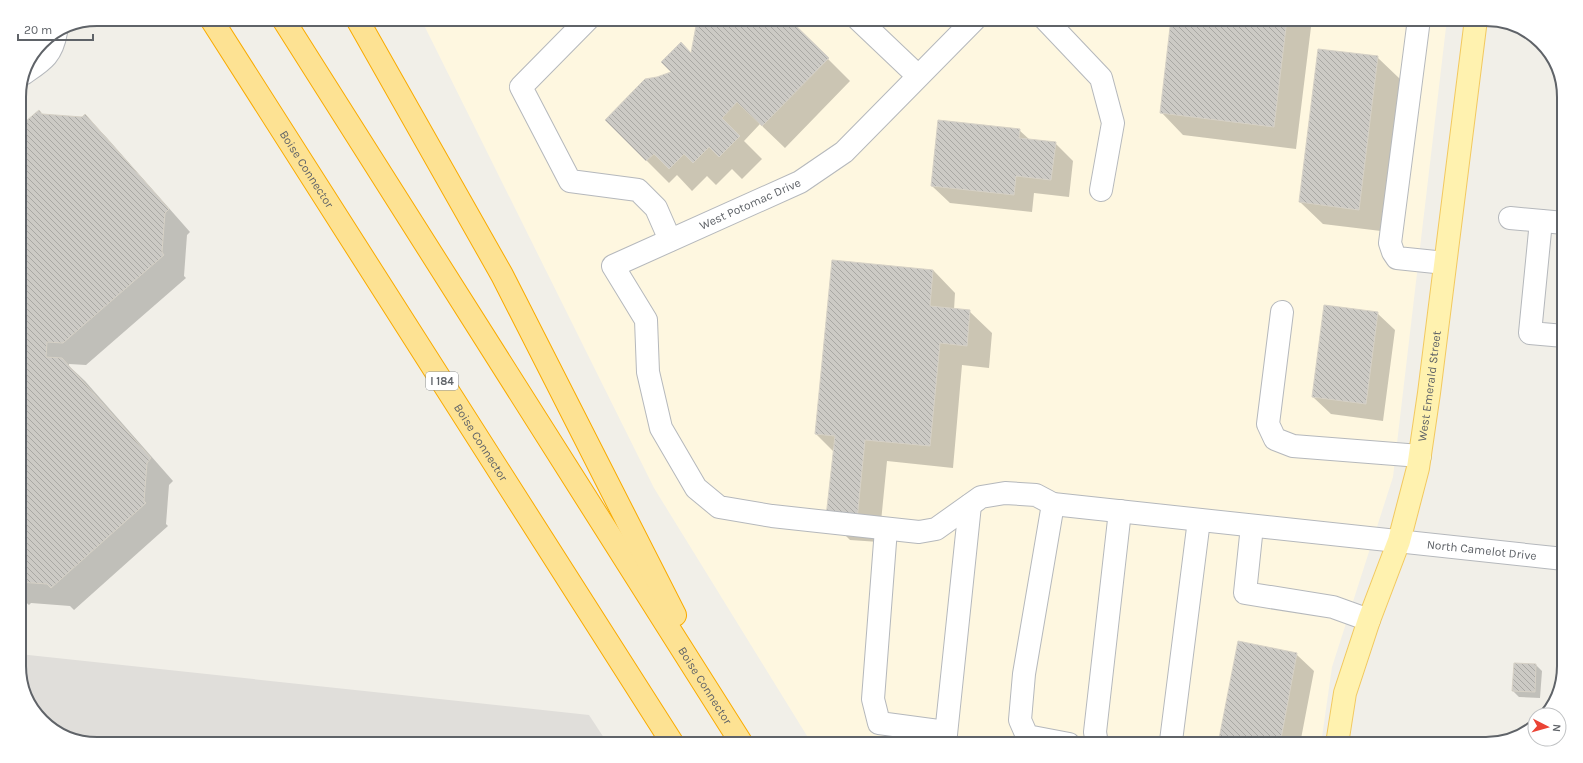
<svg xmlns="http://www.w3.org/2000/svg" width="1583" height="763" viewBox="0 0 1583 763" font-family="Karla,sans-serif">
<style>
.commercial{fill:#fef7e0}
.industrial{fill:#e0deda}
.shadow{fill:#0003}
.building{fill:url(#building-back-hatch);stroke:#d6d1c6}
.lines{fill:none;stroke-linecap:round;stroke-linejoin:round}
.minor-casing{stroke:#b5b8bc;stroke-width:24}
.major-casing{stroke:#f2c960;stroke-width:24}
.highway-casing{stroke:#f9ab00;stroke-width:24}
.minor{stroke:#fff;stroke-width:22}
.major{stroke:#fff2af;stroke-width:22}
.highway{stroke:#fde293;stroke-width:22}
.labels{text-anchor:middle;dominant-baseline:central;stroke-width:4;stroke-linejoin:round;paint-order:stroke}
.shield{fill:#fff;stroke:#8f9295;stroke-width:1}
.shield-label{font-size:11px;font-weight:bold;fill:#5f6368}
.street-label{font-size:12px;fill:#5f6368;stroke:#fff}
.rim{fill:none;stroke:#5f6368;stroke-width:2}
</style>
<defs>
<pattern id="building-back-hatch" width="6" height="6" patternUnits="userSpaceOnUse"><rect width="6" height="6" fill="#cccac5"/><path d="M-1 5l2 2M0 0l6 6M5-1l2 2" fill="none" stroke="#a9a8a4"/></pattern>
</defs>
<rect width="100%" height="100%" fill="#f1efe8"/>
<!-- commercial -->
<path class="commercial" d="M421 19H1447L1393 477 1332 667 1321 744H812L654 488Z"/>
<!-- industrial -->
<path class="industrial" d="M19 654 589 715 608 744H97L63 736 32 709 19 671Z"/>
<!-- shadow -->
<path class="shadow" d="M704 19H788L850 81 785 148 760 124 744 141 762 159 742 179 732 169 716 185 707 176 692 191 677 175 669 183 606 120 658 78 673 73 692 55Z
M1172 19H1312L1296 149 1183 135 1161 112Z
M1377 57 1400 79 1381 231 1323 224 1300 202Z
M42 115 82 118 85 115 107 138 190 232 187 235 184 276 186 278 86 365 69 364V366L85 381 173 481 169 485 166 524 168 526 74 610 70 606 31 603 29 605 19 596V128Z
M1019 130 1030 140 1055 143 1073 161 1069 197 1034 193 1032 212 950 203 932 186Z
M933 270 955 293 954 310 969 311 992 333 989 368 962 365 953 468 887 461 879 542 850 540 827 517 834 452 816 434Z
M1377 313 1395 330 1383 421 1331 414 1313 397Z
M1296 654 1314 671 1300 744H1219Z
M1536 665 1542 671 1540 698 1519 697 1513 691Z"/>
<!-- building -->
<path class="building" d="M703 19H789L829 58 762 126 737 102 722 118 740 136 719 157 709 147 693 163 684 154 669 169 654 154 646 161 605 120 645 79 657 77 671 72 661 62 681 42 691 53 696 26Z
M1171 19H1287L1274 127 1160 113Z
M1318 49 1378 56 1359 210 1299 202Z
M39 110 42 114 82 117 85 114 169 209 165 213 162 252 164 255 63 343 47 342 46 357 62 358 151 458 147 463 144 501 146 503 51 588 47 584 19 582V127Z
M938 120 1020 129 1019 138 1056 142 1051 180 1016 176 1014 195 931 186Z
M832 260 933 270 930 306 970 310 967 346 940 343 930 446 865 440 857 520 826 517 835 436 815 434Z
M1324 305 1378 312 1366 404 1312 397Z
M1238 641 1297 653 1280 744H1218Z
M1514 663 1536 664 1535 692 1512 691Z"/>
<g class="lines">
<defs>
<g id="minor">
<path d="M588 19 521 87 570 181 638 190 656 208 670 240"/>
<path d="M858 19 918 76"/>
<path id="s1" d="M975 19 844 152 800 182 613 266 646 320 648 372 661 428 696 488 719 507 772 516 919 532 936 529 981 497 1005 493 1036 495 1053 504 1564 559"/>
<path d="M1045 19 1101 78 1113 123 1101 190"/>
<path d="M1419 19 1390 243 1393 252 1397 258 1445 263"/>
<path d="M23 74C42 61 52 56 56 32"/>
<path d="M1510 218 1564 223"/>
<path d="M1541 221 1530 333 1564 336"/>
<path d="M1282 312 1268 424 1275 439 1293 446 1420 456"/>
<path d="M1053 504 1024 674 1020 720 1027 736 1069 744"/>
<path d="M1252 526 1245 593 1333 607 1369 620"/>
<path d="M886 529 873 699 879 723 946 732"/>
<path d="M945 744 970 505"/>
<path d="M1097 744 1095 732 1120 511"/>
<path d="M1169 744 1171 741 1199 520"/>
</g>
<g id="major">
<path id="s2" d="M1337 744 1345 693 1369 620 1399 541 1418 468 1429 393 1476 19"/>
</g>
<g id="highway">
<path id="s3" d="M211 19 673 744"/>
<path id="s4" d="M283 19 742 744"/>
<path d="M357 19 502 275 675 615"/>
</g>
</defs>
<!-- minor casing -->
<use href="#minor" class="minor-casing"/>
<!-- major casing -->
<use href="#major" class="major-casing"/>
<!-- highway casing -->
<use href="#highway" class="highway-casing"/>
<!-- minor -->
<use href="#minor" class="minor"/>
<!-- major -->
<use href="#major" class="major"/>
<!-- highway -->
<use href="#highway" class="highway"/>
</g>
<g class="labels">
<!-- shield labels -->
<rect class="shield" x="426" y="372" width="32" height="18" rx="3"/>
<g class="shield-label">
<text x="442" y="381">I 184</text>
</g>
<!-- street labels -->
<g class="street-label">
<text stroke="none"><textPath href="#s3" startOffset="178">Boise Connector</textPath></text>
<text transform="translate(750 204) rotate(-24)">West Potomac Drive</text>
<text stroke="none"><textPath href="#s2" startOffset="371">West Emerald Street</textPath></text>
<text stroke="none"><textPath href="#s3" startOffset="502">Boise Connector</textPath></text>
<text stroke="none"><textPath href="#s1" startOffset="1497">North Camelot Drive</textPath></text>
<text stroke="none"><textPath href="#s4" startOffset="789">Boise Connector</textPath></text>
</g>
</g>
<!-- crop -->
<path d="M0 0H1583V763H0ZM97 26H1486A71 71 0 0 1 1557 97V666A71 71 0 0 1 1486 737H97A71 71 0 0 1 26 666V97A71 71 0 0 1 97 26Z" fill="#fff" fill-rule="evenodd"/>
<path class="rim" d="M97 26H1486A71 71 0 0 1 1557 97V666A71 71 0 0 1 1486 737H97A71 71 0 0 1 26 666V97A71 71 0 0 1 97 26Z"/>
<!-- north arrow -->
<g transform="translate(1547 727) rotate(96)"><circle r="19" fill="#ffffff" stroke="#bfc1c3"/>
<path d="M0-3L7 15L0 10L-7 15Z" fill="#ea4335"/>
<text y="-6" font-size="11" font-weight="bold" text-anchor="middle" fill="#5f6368">N</text>
</g>
<!-- scale -->
<path d="M18 34v6h75v-6" fill="none" stroke="#5f6368" stroke-width="2"/>
<text x="24" y="34" font-size="12" fill="#5f6368" stroke="#ffffff" stroke-width="3" paint-order="stroke">20 m</text>
</svg>
